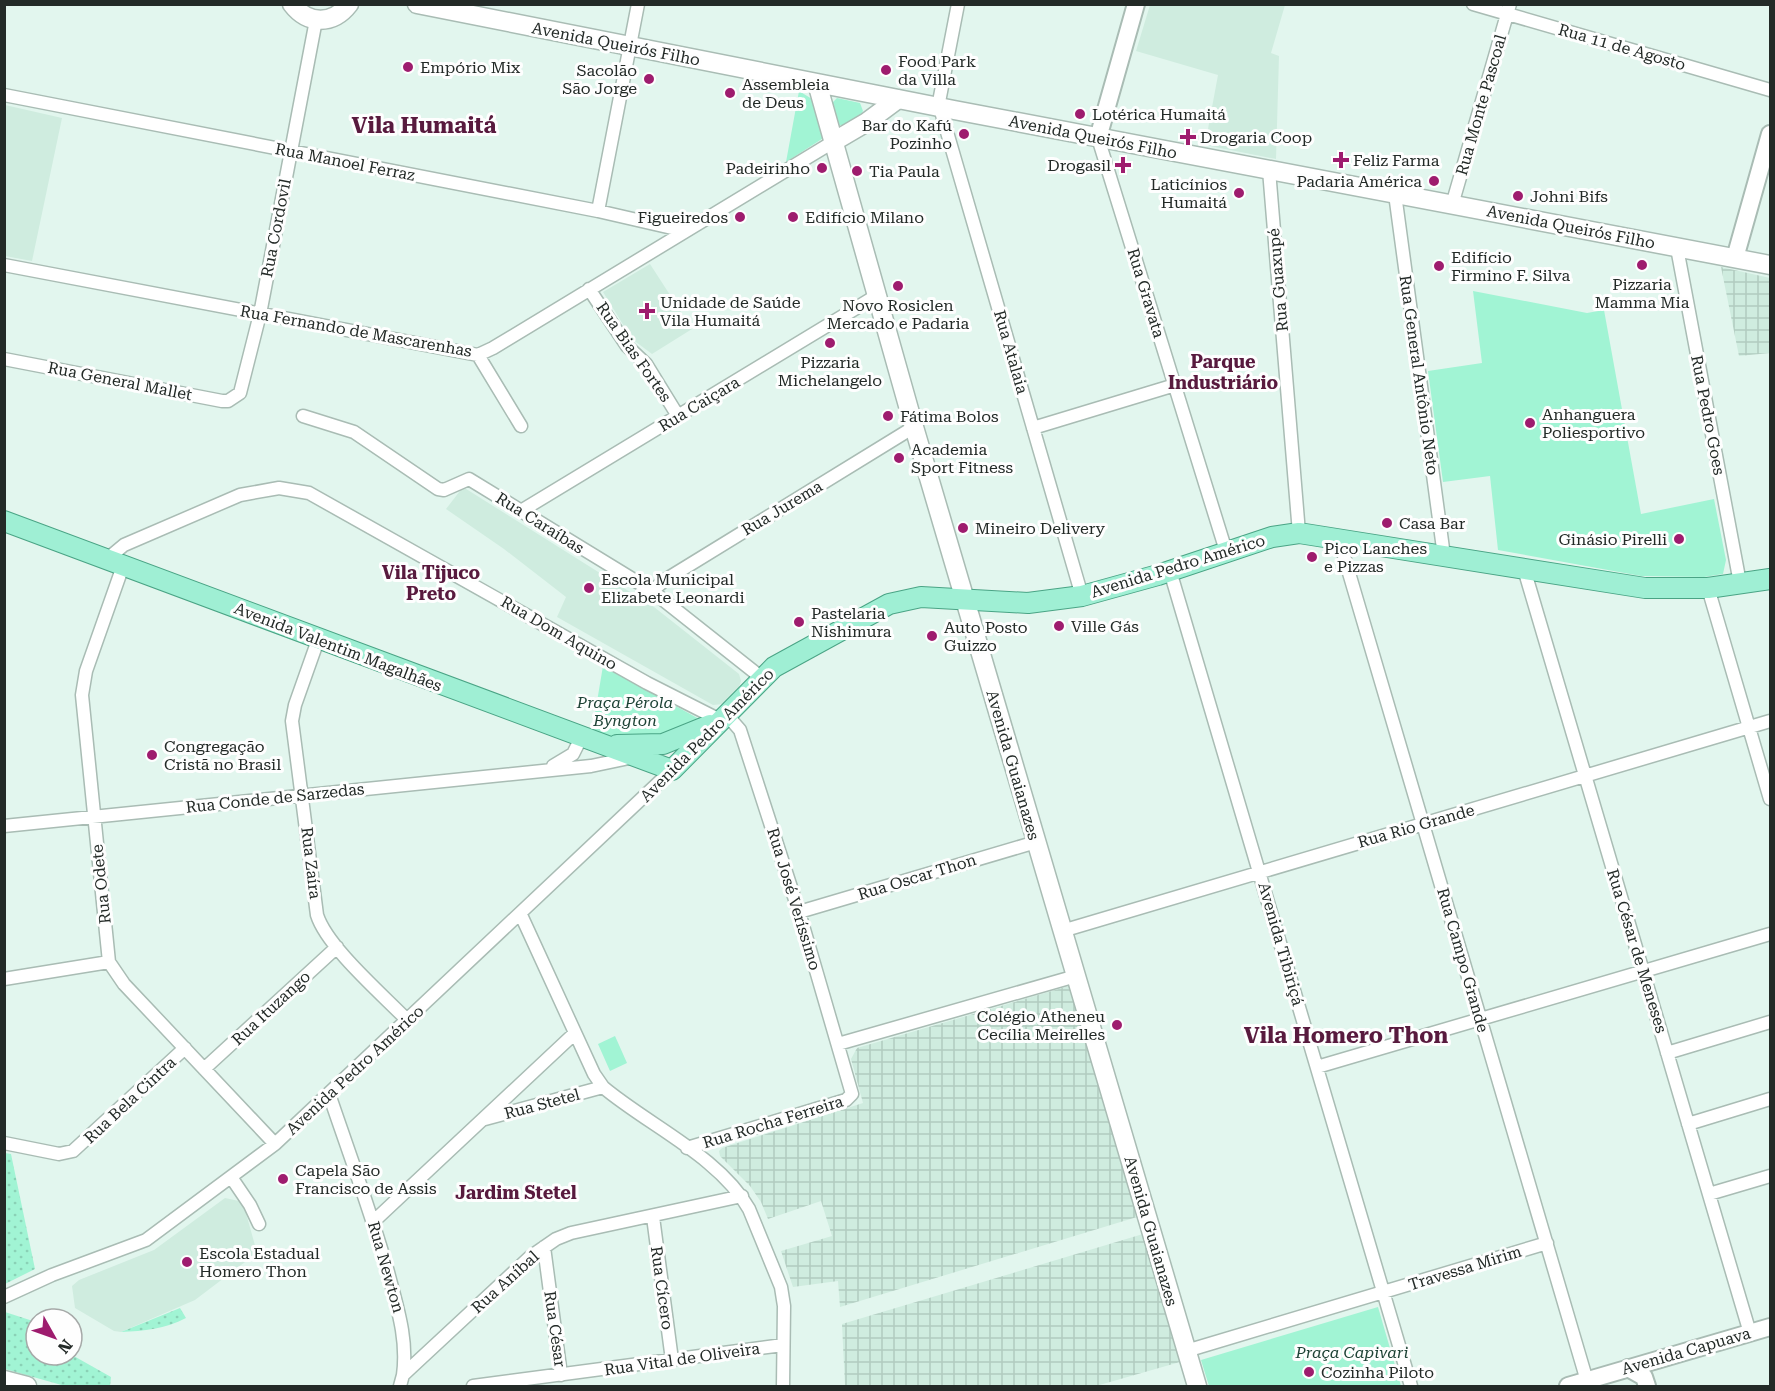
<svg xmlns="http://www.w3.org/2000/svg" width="1775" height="1391" viewBox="0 0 1775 1391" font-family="'Roboto Serif',serif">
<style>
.built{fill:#cfecdf}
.industrial{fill:url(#industrial-grid)}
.grass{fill:url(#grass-dots)}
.green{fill:#a1f4d4}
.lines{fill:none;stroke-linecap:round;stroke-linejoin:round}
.minor-casing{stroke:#a9bcb4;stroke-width:15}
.tertiary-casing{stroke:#a9bcb4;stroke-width:20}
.secondary-casing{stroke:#a9bcb4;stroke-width:21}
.primary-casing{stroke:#4aa485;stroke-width:22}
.minor{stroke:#fff;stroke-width:12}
.tertiary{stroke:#fff;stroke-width:16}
.secondary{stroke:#fff;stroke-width:18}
.primary{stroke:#9fefd4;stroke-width:20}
.poi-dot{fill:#9e1c6e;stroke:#fefefe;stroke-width:2}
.labels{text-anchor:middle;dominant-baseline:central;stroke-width:6;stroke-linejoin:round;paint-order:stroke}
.street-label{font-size:16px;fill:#232a27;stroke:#fefefe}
.poi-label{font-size:16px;fill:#232a27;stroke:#fefefe;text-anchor:start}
.park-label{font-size:16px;font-style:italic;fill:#1e4336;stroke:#fefefe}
.neighbourhood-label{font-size:18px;font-weight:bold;fill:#581a3e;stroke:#fefefe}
.district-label{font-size:22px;font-weight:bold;fill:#581a3e;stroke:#fefefe}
</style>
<defs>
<pattern id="industrial-grid" width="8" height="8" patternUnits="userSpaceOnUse" patternTransform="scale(1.5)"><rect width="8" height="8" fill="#cfecdf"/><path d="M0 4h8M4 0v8" fill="none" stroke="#b1cbbf"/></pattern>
<pattern id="grass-dots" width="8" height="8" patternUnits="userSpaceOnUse" patternTransform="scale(1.5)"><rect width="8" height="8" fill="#a1f4d4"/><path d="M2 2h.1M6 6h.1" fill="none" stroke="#8ad1b6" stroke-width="1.8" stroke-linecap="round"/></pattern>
</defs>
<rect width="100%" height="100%" fill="#e2f6ee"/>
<!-- built -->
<path class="built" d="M1150 5H1285L1271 53 1279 56 1276 159 1205 145 1218 75 1136 51Z
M5 105 62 118 32 261 5 256Z
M650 264 692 329 652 354 632 339 603 292Z
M463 487 654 607 739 674 741 681 739 687 723 704 713 705 557 617 566 597 504 549 446 509Z
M225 1198 239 1201 244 1206 256 1249 253 1256 195 1300 121 1332 114 1331 75 1308 72 1286 79 1280 154 1250Z"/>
<!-- industrial -->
<path class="industrial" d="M1721 267 1770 278V353L1739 356Z
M1069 986 1137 1217 840 1307 838 1281 793 1287 781 1251 832 1236 821 1201 768 1219 761 1202 750 1186 720 1156 719 1151 722 1148 863 1103 851 1059 857 1048Z
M1143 1234 1180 1362 1096 1386H845L842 1324Z"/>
<!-- grass -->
<path class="grass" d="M5 1153 11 1154 35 1269 5 1284Z
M180 1308 186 1318C165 1329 144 1331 121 1332Z
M5 1312 36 1322V1355H72L111 1377 110 1386H65L5 1369Z"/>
<!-- green -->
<path class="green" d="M799 91 812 99 825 137 786 162Z
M837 98 860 103 863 111 860 116 843 126 837 124 832 103Z
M1473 291 1587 313 1604 310 1641 514 1714 499 1726 560 1723 574 1704 577 1641 576 1498 550 1490 476 1443 482 1428 371 1482 363Z
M603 666 701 720 659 739 591 737Z
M615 1036 627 1063 610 1071 598 1044Z
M1378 1307 1401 1386H1209L1201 1360Z"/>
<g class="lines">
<defs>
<path id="minor" d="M1473 4 1770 90
M4 95 598 211 685 231
M938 107 958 4
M940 108 1082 596
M1098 138 1226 551
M1269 170 1299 533
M1395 194 1444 556
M1452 205 1510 4
M598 211 638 4
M1677 248 1740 583
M4 265 478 355 493 348 833 142
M589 289 627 346 646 364 678 416
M478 355 521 426
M4 359 222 401H228L240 393 260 314 316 20
M303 416 354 432 438 489 444 490 469 479 652 591 762 678
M1033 428 1175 385
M521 511 876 296
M1339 539 1587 1381
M106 560 124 545 240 495 279 488 309 493 647 683 720 720
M123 566 86 671 82 695 109 962 124 984 275 1144
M1524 569 1750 1333
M1170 571 1411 1386
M1708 588 1770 799
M652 591 665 580 914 427
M318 640 295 705 292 721 317 915C327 947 383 995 408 1021
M553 766 573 754 581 738
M4 826 591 766 634 757
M799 912 1036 842
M521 915 594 1074 603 1087C648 1125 720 1157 749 1209L781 1287 784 1306 783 1386
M1062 931 1770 721
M4 979 109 962
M838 1044 1076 976
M1667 1053 1770 1022
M1317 1067 1770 934
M204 1069 337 947
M329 1094C349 1153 371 1212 388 1272 397 1307 408 1339 403 1375
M485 1119 603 1087
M1688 1124 1770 1099
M4 1143 59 1154 73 1151 185 1048
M687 1148 846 1100 852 1094 799 912 740 730 726 714
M231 1177 250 1205 259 1224
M1709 1194 1770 1176
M653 1217 672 1360
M373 1222 575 1033
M544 1247 561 1375
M4 1297 52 1275 146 1240 275 1144 672 770
M1186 1351 1547 1243
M400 1386 403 1375 530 1257 556 1239 571 1233 742 1196
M473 1386 783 1345"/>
<path id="tertiary" d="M1098 138 1136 4
M1735 258 1770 134
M1628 1368 1644 1377 1647 1386
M1568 1386 1770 1327"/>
<path id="secondary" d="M292 4C308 25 333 25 349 4
M417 4 954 110 1770 265
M817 83 914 427 1197 1386
M833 142 867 122 898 99
M4 1380 27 1386"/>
<path id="primary" d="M4 521 672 770 774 667 889 604 921 597 1028 603 1082 596 1158 575 1272 537 1299 533 1645 588H1708L1770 579
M617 745 663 744 710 725"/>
</defs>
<!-- minor casing -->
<use href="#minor" class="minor-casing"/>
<!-- tertiary casing -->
<use href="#tertiary" class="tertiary-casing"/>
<!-- secondary casing -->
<use href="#secondary" class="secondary-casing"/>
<!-- primary casing -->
<use href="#primary" class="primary-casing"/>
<!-- minor -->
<use href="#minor" class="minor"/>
<!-- tertiary -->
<use href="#tertiary" class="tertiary"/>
<!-- secondary -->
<use href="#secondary" class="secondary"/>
<!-- primary -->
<use href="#primary" class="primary"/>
</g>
<!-- markers -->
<g class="poi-dot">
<circle cx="408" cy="67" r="6"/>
<circle cx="886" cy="70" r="6"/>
<circle cx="649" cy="79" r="6"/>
<circle cx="730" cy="93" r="6"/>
<circle cx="1080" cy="114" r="6"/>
<circle cx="964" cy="134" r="6"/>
<path d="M1185 128h6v6h6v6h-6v6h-6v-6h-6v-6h6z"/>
<path d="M1338 151h6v6h6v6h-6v6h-6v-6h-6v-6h6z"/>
<path d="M1120 156h6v6h6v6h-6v6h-6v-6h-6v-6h6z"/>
<circle cx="822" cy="168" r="6"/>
<circle cx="857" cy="171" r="6"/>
<circle cx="1434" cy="181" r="6"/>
<circle cx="1239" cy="193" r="6"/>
<circle cx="1518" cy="196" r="6"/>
<circle cx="740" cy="217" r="6"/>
<circle cx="793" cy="217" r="6"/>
<circle cx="1642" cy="265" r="6"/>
<circle cx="1439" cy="266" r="6"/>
<circle cx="898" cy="286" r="6"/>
<path d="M644 302h6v6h6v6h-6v6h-6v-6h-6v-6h6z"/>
<circle cx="830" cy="343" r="6"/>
<circle cx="888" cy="416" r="6"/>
<circle cx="1530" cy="423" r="6"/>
<circle cx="899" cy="458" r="6"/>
<circle cx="1387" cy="523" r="6"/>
<circle cx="963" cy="528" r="6"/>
<circle cx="1679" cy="539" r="6"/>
<circle cx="1312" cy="557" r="6"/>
<circle cx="589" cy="588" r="6"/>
<circle cx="799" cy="622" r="6"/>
<circle cx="1059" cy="626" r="6"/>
<circle cx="932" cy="636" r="6"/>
<circle cx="152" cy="755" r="6"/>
<circle cx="1117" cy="1025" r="6"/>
<circle cx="283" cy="1179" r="6"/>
<circle cx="187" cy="1262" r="6"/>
<circle cx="1309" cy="1372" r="6"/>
</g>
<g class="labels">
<!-- street labels -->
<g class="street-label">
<text transform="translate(616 44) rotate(11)">Avenida Queirós Filho</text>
<text transform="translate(1622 47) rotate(16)">Rua 11 de Agosto</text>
<text transform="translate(1481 105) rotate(-74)">Rua Monte Pascoal</text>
<text transform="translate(1093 137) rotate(11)">Avenida Queirós Filho</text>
<text transform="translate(345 162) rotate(11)">Rua Manoel Ferraz</text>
<text transform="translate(1571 227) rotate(11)">Avenida Queirós Filho</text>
<text transform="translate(276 228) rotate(-79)">Rua Cordovil</text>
<text transform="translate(1278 280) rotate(-95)">Rua Guaxupé</text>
<text transform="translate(1146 293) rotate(73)">Rua Gravata</text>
<text transform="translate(356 331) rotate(10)">Rua Fernando de Mascarenhas</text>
<text transform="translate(634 352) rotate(55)">Rua Bias Fortes</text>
<text transform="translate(1011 352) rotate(74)">Rua Atalaia</text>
<text transform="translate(1419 375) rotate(82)">Rua General Antônio Neto</text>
<text transform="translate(120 381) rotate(11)">Rua General Mallet</text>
<text transform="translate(699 404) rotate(-31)">Rua Caiçara</text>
<text transform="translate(1708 415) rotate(79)">Rua Pedro Goes</text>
<text transform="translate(782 508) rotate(-31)">Rua Jurema</text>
<text transform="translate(540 523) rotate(32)">Rua Caraíbas</text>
<text transform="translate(1178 566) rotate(-17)">Avenida Pedro Américo</text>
<text transform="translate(559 633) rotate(30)">Rua Dom Aquino</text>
<text transform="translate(338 647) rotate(21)">Avenida Valentim Magalhães</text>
<text transform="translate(707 735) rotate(-45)">Avenida Pedro Américo</text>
<text transform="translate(1013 765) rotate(74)">Avenida Guaianazes</text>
<text transform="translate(275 798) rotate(-6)">Rua Conde de Sarzedas</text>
<text transform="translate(1416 826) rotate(-16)">Rua Rio Grande</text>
<text transform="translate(311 863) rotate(83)">Rua Zaíra</text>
<text transform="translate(917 877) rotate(-17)">Rua Oscar Thon</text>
<text transform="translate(101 884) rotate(-96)">Rua Odete</text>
<text transform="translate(794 899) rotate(73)">Rua José Veríssimo</text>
<text transform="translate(1281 944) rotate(74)">Avenida Tibiriçá</text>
<text transform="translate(1637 951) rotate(73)">Rua César de Meneses</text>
<text transform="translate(1463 960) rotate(74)">Rua Campo Grande</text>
<text transform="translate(271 1008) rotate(-43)">Rua Ituzango</text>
<text transform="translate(355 1070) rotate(-43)">Avenida Pedro Américo</text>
<text transform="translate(130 1100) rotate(-43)">Rua Bela Cintra</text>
<text transform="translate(542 1104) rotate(-15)">Rua Stetel</text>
<text transform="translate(773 1122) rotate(-17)">Rua Rocha Ferreira</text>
<text transform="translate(1151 1231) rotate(74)">Avenida Guaianazes</text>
<text transform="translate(386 1267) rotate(74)">Rua Newton</text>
<text transform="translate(1465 1268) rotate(-17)">Travessa Mirim</text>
<text transform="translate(505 1282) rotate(-42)">Rua Aníbal</text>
<text transform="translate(662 1288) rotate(82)">Rua Cícero</text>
<text transform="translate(555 1329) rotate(82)">Rua César</text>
<text transform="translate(1686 1351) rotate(-16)">Avenida Capuava</text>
<text transform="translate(682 1359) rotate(-8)">Rua Vital de Oliveira</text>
</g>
<!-- poi labels -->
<g class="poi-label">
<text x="898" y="61">Food Park<tspan x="898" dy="18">da Villa</tspan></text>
<text x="420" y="67">Empório Mix</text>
<text x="637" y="70" text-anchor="end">Sacolão<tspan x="637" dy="18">São Jorge</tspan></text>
<text x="742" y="84">Assembleia<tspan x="742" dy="18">de Deus</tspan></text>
<text x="1092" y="114">Lotérica Humaitá</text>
<text x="952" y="125" text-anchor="end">Bar do Kafú<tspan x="952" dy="18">Pozinho</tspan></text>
<text x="1200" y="137">Drogaria Coop</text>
<text x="1353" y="160">Feliz Farma</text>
<text x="1111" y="165" text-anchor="end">Drogasil</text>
<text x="810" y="168" text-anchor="end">Padeirinho</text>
<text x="869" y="171">Tia Paula</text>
<text x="1422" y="181" text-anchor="end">Padaria América</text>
<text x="1227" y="184" text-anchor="end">Laticínios<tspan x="1227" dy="18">Humaitá</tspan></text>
<text x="1530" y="196">Johni Bifs</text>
<text x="728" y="217" text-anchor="end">Figueiredos</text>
<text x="805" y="217">Edifício Milano</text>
<text x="1451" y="257">Edifício<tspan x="1451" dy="18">Firmino F. Silva</tspan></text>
<text x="1642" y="284" text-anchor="middle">Pizzaria<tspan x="1642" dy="18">Mamma Mia</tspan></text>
<text x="660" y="302">Unidade de Saúde<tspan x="660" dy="18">Vila Humaitá</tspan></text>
<text x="898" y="305" text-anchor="middle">Novo Rosiclen<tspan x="898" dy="18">Mercado e Padaria</tspan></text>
<text x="830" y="362" text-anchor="middle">Pizzaria<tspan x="830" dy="18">Michelangelo</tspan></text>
<text x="1542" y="414">Anhanguera<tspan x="1542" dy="18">Poliesportivo</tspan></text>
<text x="900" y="416">Fátima Bolos</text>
<text x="911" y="449">Academia<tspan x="911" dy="18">Sport Fitness</tspan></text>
<text x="1399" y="523">Casa Bar</text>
<text x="975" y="528">Mineiro Delivery</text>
<text x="1667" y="539" text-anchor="end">Ginásio Pirelli</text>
<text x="1324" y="548">Pico Lanches<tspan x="1324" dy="18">e Pizzas</tspan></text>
<text x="601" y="579">Escola Municipal<tspan x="601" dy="18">Elizabete Leonardi</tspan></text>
<text x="811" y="613">Pastelaria<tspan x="811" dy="18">Nishimura</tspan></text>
<text x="1071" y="626">Ville Gás</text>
<text x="944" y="627">Auto Posto<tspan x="944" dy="18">Guizzo</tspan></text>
<text x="164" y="746">Congregação<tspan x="164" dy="18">Cristã no Brasil</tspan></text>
<text x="1105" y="1016" text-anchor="end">Colégio Atheneu<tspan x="1105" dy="18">Cecília Meirelles</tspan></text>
<text x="295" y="1170">Capela São<tspan x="295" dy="18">Francisco de Assis</tspan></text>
<text x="199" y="1253">Escola Estadual<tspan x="199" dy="18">Homero Thon</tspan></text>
<text x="1321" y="1372">Cozinha Piloto</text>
</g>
<!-- park labels -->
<g class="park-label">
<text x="625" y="702">Praça Pérola<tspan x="625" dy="18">Byngton</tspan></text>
<text x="1352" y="1352">Praça Capivari</text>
</g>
<!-- neighbourhood labels -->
<g class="neighbourhood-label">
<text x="1223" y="361">Parque<tspan x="1223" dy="21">Industriário</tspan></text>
<text x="431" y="572">Vila Tijuco<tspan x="431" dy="21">Preto</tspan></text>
<text x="516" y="1192">Jardim Stetel</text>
</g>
<!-- district labels -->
<g class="district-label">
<text x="424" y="125">Vila Humaitá</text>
<text x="1346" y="1035">Vila Homero Thon</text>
</g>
</g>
<!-- border -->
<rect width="1775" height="1391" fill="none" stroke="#232a27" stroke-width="12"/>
<!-- north arrow -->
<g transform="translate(54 1337) rotate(130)"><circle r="28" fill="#fefefe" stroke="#a6a9a8" stroke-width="1.5"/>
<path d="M0-4.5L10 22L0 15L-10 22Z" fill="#9e1c6e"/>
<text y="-9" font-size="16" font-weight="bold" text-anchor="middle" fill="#232a27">N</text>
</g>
</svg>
